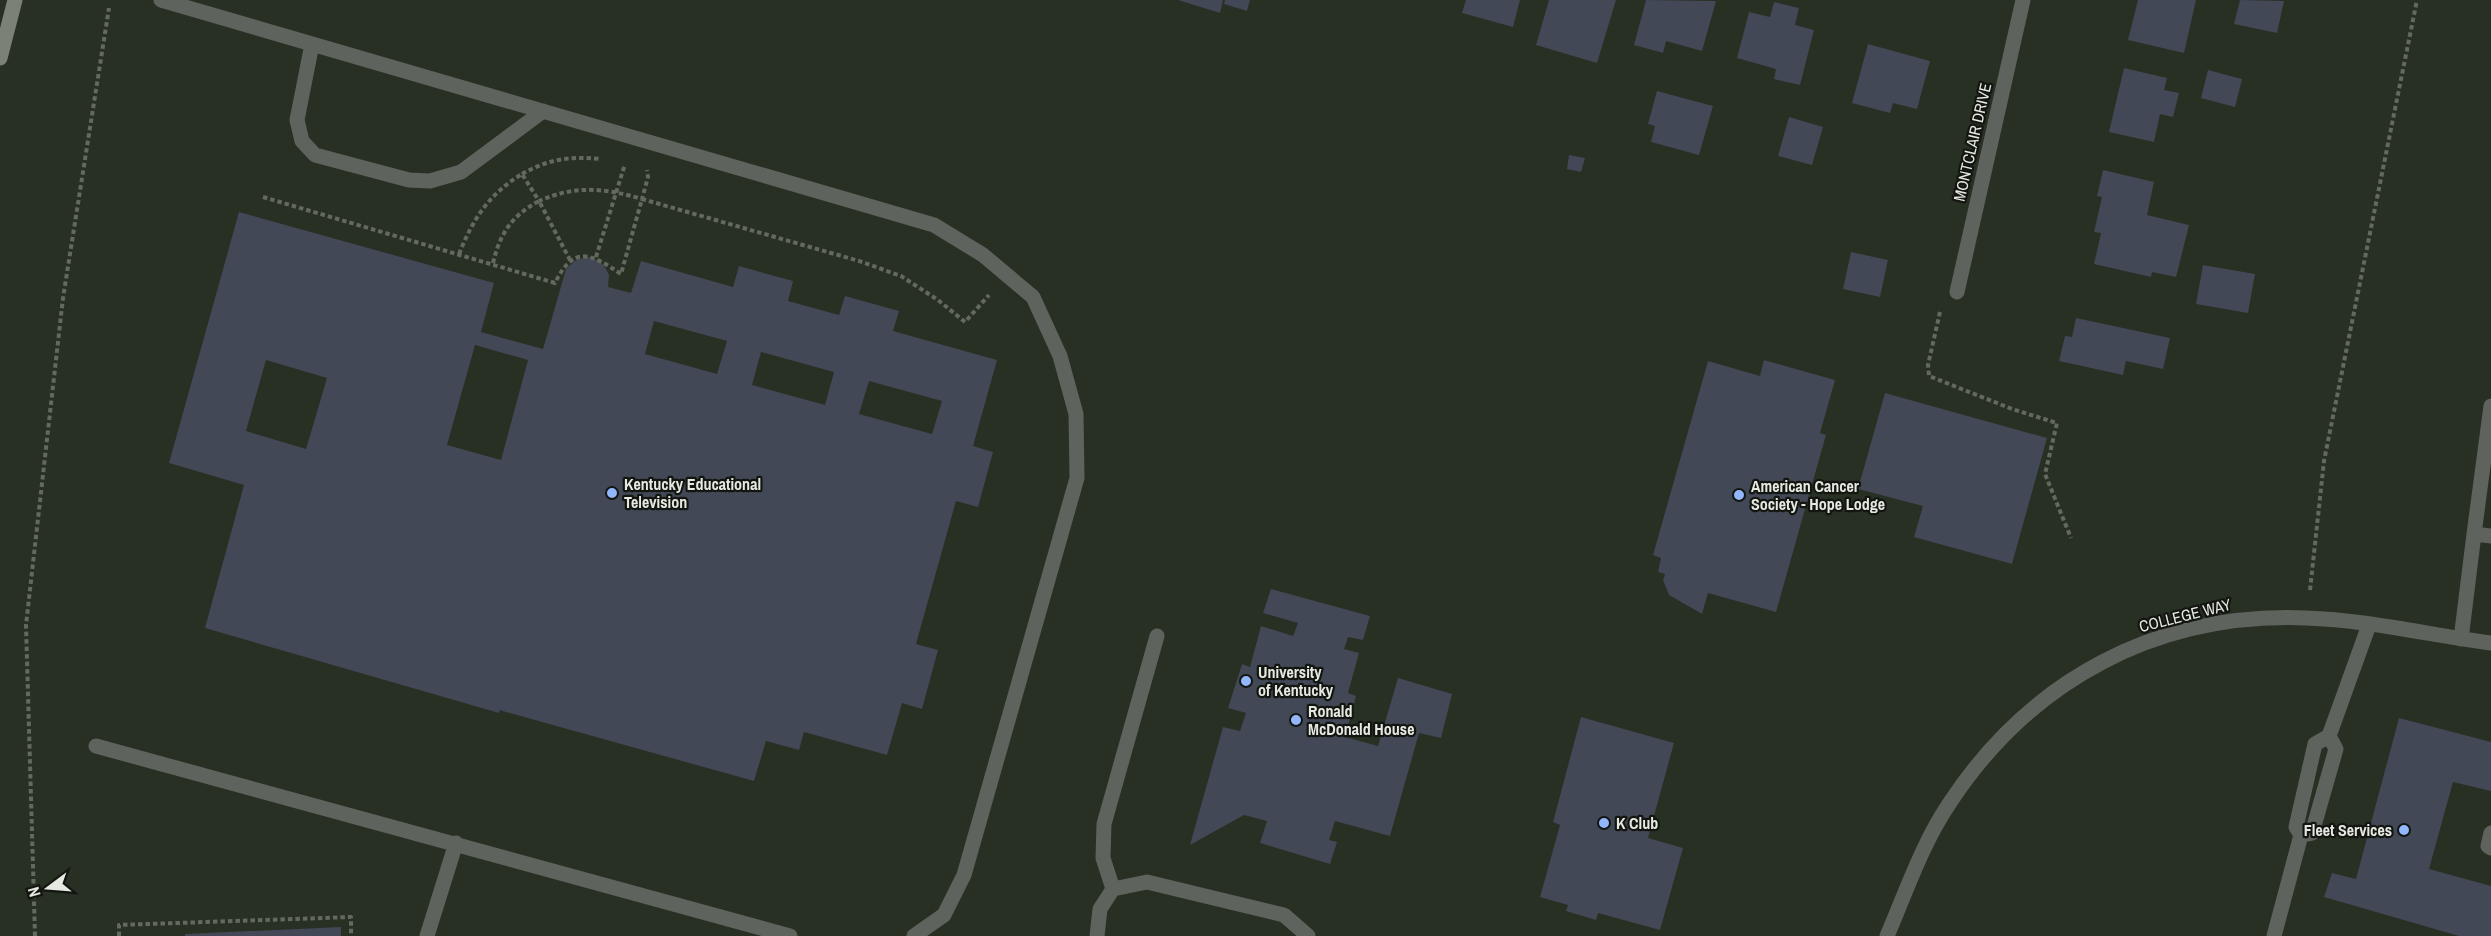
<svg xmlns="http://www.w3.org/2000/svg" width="2491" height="936" viewBox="0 0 2491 936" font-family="'Archivo Narrow',sans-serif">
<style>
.building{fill:#424855;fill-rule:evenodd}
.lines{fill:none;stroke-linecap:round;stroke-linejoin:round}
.path{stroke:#63695e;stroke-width:4;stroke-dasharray:4.5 3;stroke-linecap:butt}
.lane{stroke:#5f635d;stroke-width:15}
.street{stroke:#5f635d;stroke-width:15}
.secondary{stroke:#7c8178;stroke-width:15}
.poi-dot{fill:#92b7fd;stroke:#131610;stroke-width:2}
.labels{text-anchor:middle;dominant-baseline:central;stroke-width:4.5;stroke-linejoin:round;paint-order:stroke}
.street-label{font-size:16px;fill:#e5e9e2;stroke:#131610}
.poi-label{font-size:16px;font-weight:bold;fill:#e5e9e2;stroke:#131610;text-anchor:start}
</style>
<rect width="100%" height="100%" fill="#282f23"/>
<!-- building -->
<path class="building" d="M1178 0H1223L1220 13Z
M1225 0H1250L1247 11 1224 4Z
M1466 0H1520L1513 27 1462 13Z
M1549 0H1616L1597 63 1536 45Z
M1646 0 1716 1 1702 51 1666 41 1663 53 1634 45Z
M2138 0H2196L2184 53 2128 40Z
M2240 0 2284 1 2277 33 2234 24Z
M1774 2 1799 8 1795 25 1814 30 1800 85 1774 79 1776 69 1737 58 1749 12 1770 17Z
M1868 44 1930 61 1917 109 1893 103 1890 113 1852 103Z
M2124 68 2167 78 2164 90 2179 93 2173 117 2160 114 2154 142 2109 132Z
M2208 70 2242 79 2235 107 2201 98Z
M1657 91 1713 106 1699 155 1651 142 1655 126 1648 124Z
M1789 117 1823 127 1812 165 1778 156Z
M1569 155 1585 158 1581 172 1567 169Z
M2103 170 2154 182 2147 215 2189 225 2176 277 2152 272 2151 277 2094 264 2101 233 2094 232 2102 197 2097 196Z
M239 212 494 283 481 332 543 349 566 269 576 260 588 257 599 261 605 267 609 275 608 287 631 293 641 261 733 287 739 266 793 281 788 301 839 315 845 296 899 311 893 331 997 360 973 446 993 452 978 507 956 501 916 644 938 650 922 709 902 703 887 755 804 732 799 750 766 741 754 781 506 712 500 710 499 713 205 628 244 485 169 463ZM654 321 727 341 717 374 645 354ZM475 345 528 360 501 460 447 445ZM761 352 834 372 825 405 752 385ZM266 360 327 378 306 449 246 431ZM869 381 942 401 932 434 859 414Z
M1851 252 1888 260 1880 297 1843 289Z
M2203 265 2255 274 2248 313 2196 304Z
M2076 318 2170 338 2163 369 2126 361 2123 375 2059 361 2065 336 2072 337Z
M1764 360 1835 380 1820 433 1826 435 1776 612 1708 593 1702 614 1669 595 1663 580 1665 574 1658 572 1661 558 1653 555 1708 361 1760 376Z
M1885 393 2047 438 2012 564 1914 537 1923 506 1858 489Z
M1271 589 1370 616 1363 640 1348 637 1344 649 1359 653 1348 693 1356 696 1345 737 1378 746 1398 678 1452 694 1441 738 1419 733 1390 836 1335 821 1329 840 1337 842 1330 864 1260 843 1267 821 1244 815 1190 845 1223 727 1240 731 1246 713 1228 708 1242 664 1250 667 1261 626 1293 636 1298 623 1263 613Z
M1581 717 1674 743 1648 838 1683 848 1660 930 1598 913 1596 920 1566 911 1568 905 1540 897 1560 825 1553 822Z
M2399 718 2491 742V791L2453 782 2429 869 2491 886V936H2459L2324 897 2332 873 2356 879Z
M341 927V936H185V934Z"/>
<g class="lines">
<!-- path -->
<path class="path" d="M522 174C549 159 569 156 600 159
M263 197 555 283C574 244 591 254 621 274L642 199 859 261 901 276 938 300 965 322 989 295
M459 254C473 219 489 194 522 174L539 201C575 185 605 188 642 199L648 177 647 170
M596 257 625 164
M493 263C500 234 511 216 539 201L570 260
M1940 312 1928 365 1929 376 2012 409 2057 423 2045 474 2071 538
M2310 590 2324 461 2417 0
M35 936 26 625 63 298 109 8
M119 936V925L351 917V936"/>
<!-- lane -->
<path class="lane" d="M161 0 934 225 983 255 1033 297 1060 356 1076 414 1077 478 964 875 944 915 914 936
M312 44 297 120 302 141 315 155 409 180 430 181 461 172 543 111
M2474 534 2491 406
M2461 639 2474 534 2491 536
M96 746 790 936
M2491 833 2488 846 2491 848
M2301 835 2296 827 2315 744 2329 736 2369 625
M2301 835 2312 833 2336 749 2329 736
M1113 889 1103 858 1104 824 1157 636
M427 936 456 843
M1097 936 1100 909 1113 889 1147 882 1284 915 1308 936
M2274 936 2301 835"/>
<!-- street -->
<path class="street" d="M1957 292 2023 0
M1887 936C1906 892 1922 844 1949 804 2030 680 2157 612 2306 618 2368 620 2430 635 2491 643"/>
<!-- secondary -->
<path class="secondary" d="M0 58 15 0"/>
</g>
<!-- markers -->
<g class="poi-dot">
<circle cx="612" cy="493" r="6"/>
<circle cx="1739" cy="495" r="6"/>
<circle cx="1246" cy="681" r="6"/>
<circle cx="1296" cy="720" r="6"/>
<circle cx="1604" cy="823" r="6"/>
<circle cx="2404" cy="830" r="6"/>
</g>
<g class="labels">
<!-- street labels -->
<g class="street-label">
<text transform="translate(1972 142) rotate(-77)">MONTCLAIR DRIVE</text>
<text transform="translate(2185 615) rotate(-14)">COLLEGE WAY</text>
</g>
<!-- poi labels -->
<g class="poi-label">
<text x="624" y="484">Kentucky Educational<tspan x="624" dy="18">Television</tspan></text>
<text x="1751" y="486">American Cancer<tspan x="1751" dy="18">Society - Hope Lodge</tspan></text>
<text x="1258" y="672">University<tspan x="1258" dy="18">of Kentucky</tspan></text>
<text x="1308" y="711">Ronald<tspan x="1308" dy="18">McDonald House</tspan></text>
<text x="1616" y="823">K Club</text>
<text x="2392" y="830" text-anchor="end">Fleet Services</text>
</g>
</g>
<!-- north arrow -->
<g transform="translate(48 888) rotate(254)" stroke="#131610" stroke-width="4.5" paint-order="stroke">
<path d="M0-4.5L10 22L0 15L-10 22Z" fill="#e5e9e2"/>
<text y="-9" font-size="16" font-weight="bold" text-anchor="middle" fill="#e5e9e2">N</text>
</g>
</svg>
